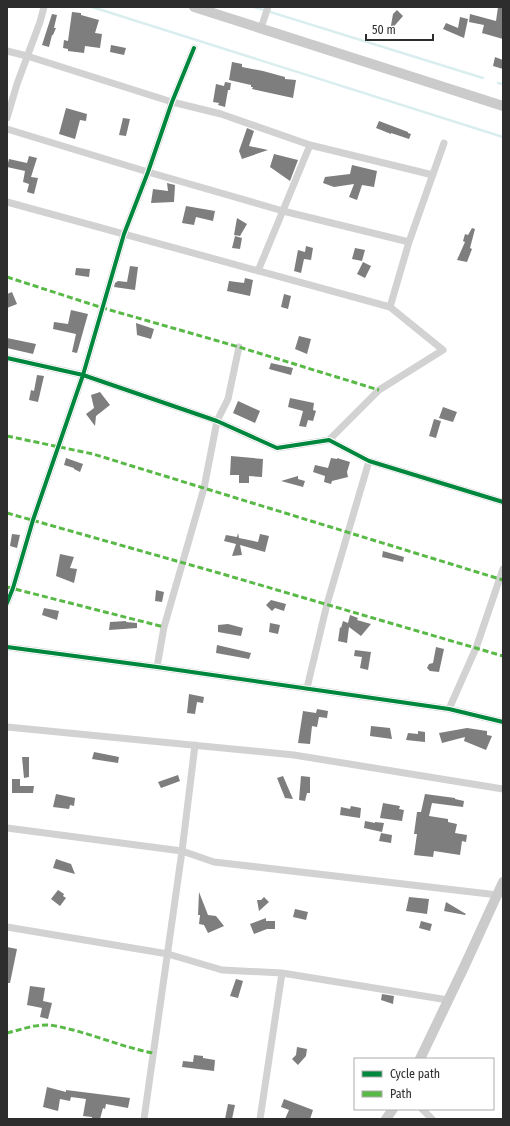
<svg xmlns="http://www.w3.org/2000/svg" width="510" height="1126" viewBox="0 0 510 1126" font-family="'Fira Sans Condensed',sans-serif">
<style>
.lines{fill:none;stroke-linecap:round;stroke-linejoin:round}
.stream{stroke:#daeeef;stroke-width:2.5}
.building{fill:#7e7e7e}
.street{stroke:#d2d2d2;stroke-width:7}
.secondary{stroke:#cbcbcb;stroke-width:10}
.quiet{stroke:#58b947;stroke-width:3;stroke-dasharray:6 3;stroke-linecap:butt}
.cycleway-casing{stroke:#fff;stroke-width:6}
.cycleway{stroke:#00873e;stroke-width:4}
</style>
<rect width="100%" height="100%" fill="#fff"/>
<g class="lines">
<!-- stream -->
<path class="stream" d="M92 7 503 137
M254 7 483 78
M498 83 503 84"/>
</g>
<!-- building -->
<path class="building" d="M498 7H503V39L482 33 484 25 469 22 470 14 496 21Z
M397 10 403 16 390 31 393 14Z
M72 12 81 13V15L99 20 95 33 102 34 100 48 85 46 84 53 68 51V49L63 48 64 40 68 41Z
M52 14 57 15 54 28H56L53 35H52L49 47 42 45Z
M460 17 468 19 464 38 443 29 446 23 458 28Z
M111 45 126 48 124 55 110 52Z
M495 57 503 60V69L493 66Z
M232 62 242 64V67L263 71 285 77V79L296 80 293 98 252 89 253 87H251V85L229 80Z
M225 82 231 83 230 90H228L225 107 218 105 219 103 213 102 216 84 224 86Z
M66 108 87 114 86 121 80 120 75 139 59 134Z
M123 118 130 119 126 136 119 135Z
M379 121 408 132V133L411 134 409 139 391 133V134L376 128Z
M247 128 254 131 249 146 268 150 242 159 239 151Z
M274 154 298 160 290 181 270 167Z
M29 156 37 158 31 177 38 178 34 194 27 192 29 184 23 182 25 171 7 167 9 159 27 163Z
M352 165 377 171 374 187 362 185 357 200 349 197 354 184 334 187 323 183 325 177 350 174Z
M167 183 175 185 174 202 151 203 153 189 168 191Z
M186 206 215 211 213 221 196 217 194 225 182 223Z
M237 218 247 224 240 236 234 235Z
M472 228 475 229 470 248 472 249 467 262 457 260 465 242 463 241 465 234 468 235Z
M235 236 242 238 240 249 232 248Z
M306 246 313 248 311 260 304 259 301 273 294 271 298 250 305 252Z
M355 248 365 250 362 261 352 259Z
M363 262 371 266 365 278 357 274Z
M130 266 138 267 135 290 114 287 115 283 118 281 127 282Z
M76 268 90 269 89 277 75 275Z
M245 278 253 280 250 296 227 291 229 281 244 283Z
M12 292 17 304 7 308V294Z
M284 294 291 296 288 309 281 307Z
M71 310 88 314 77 353 72 352 76 334 53 329 54 322 68 324Z
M136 323 154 329 151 339 137 335Z
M299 336 311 339 307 354 295 349Z
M7 338 36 344 33 354 7 348Z
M271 363 293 368 291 375 269 369Z
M37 375 44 376 38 402 29 400 31 390 34 391Z
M100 392 110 405 96 416 95 426 86 414 94 408 91 395Z
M290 398 314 403 313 410 316 411 313 421 308 420 306 427 299 426 303 411 288 407Z
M238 401 260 411 255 423 233 413Z
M443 407 457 412 453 422 439 418Z
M434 419 441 421 436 438 429 436Z
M231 456 263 459 262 477 249 476V483H239V475H230Z
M66 458 83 464 80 472 74 469V468L64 465Z
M331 458 337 459V458L350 462 347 472 348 477 332 481 331 484 324 482 325 476 313 472 315 465 328 468Z
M298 476V479L305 481 303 487 281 481Z
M238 533 239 538 258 542 260 534 269 536 265 552 240 545 242 555 232 556 236 544 224 541 226 535 237 537Z
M12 534 20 535 17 548 10 546Z
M383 551 404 557 403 562 382 557Z
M60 554 74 557 70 568 77 569 74 583 56 576Z
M156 590 164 592 162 602 155 601Z
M271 600 286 604 284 611 275 608 272 611 266 605Z
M44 608 59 611 57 620 42 615Z
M350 615 358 618 357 620 371 624 361 636 349 627 347 643 338 641 340 627 341 628 343 621 348 623Z
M126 621V622L137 623V628L109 630 110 622Z
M270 623 280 625 278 634 269 632Z
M228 624 243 628 241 636 218 632V625Z
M217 645 251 653 249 659 216 653Z
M436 647 444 649 439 672 430 671 427 668 429 664 433 663Z
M355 650 371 652 368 670 360 668 362 657 354 656Z
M189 694 204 697 203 703 197 702 195 714 187 713Z
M317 709 328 711 327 718 319 717 317 727 312 726 310 744 298 743 303 711 316 713Z
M371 726 390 728 392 739 370 736Z
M467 728 487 731V735L492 736 486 750 464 741 465 737 442 743 439 733Z
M418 731 425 732V742L406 740 408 733 418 734Z
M94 752 119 757 118 763 92 759Z
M22 757H29V777L24 778Z
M178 775 180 781 161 788 158 782Z
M283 776 293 799 285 798 277 778Z
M301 776 310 777V793H307L305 801 299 800Z
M12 779H20V786H34L33 793H12Z
M56 794 75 798 74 806 70 805 69 809 53 807Z
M425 794 455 798V799L464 801 463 807 432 803 429 816 448 819V822L457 824 455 833 467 835 466 842 462 841 460 855 434 851 433 857 414 855 417 834H414L417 812H421Z
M383 803 400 806 399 809 404 810 402 821 380 818Z
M351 806 361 808 360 818 340 815 341 807 350 809Z
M365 821 375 823V822L384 823 382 832 364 828Z
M381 833 392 835 391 843 379 841Z
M56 859 71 864 75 874 53 868Z
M58 890 64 894 63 896 66 898 60 906 51 899Z
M199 892 208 915 216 916 224 926 208 933 204 925 199 924 200 915H198Z
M264 897 269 902 259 911 257 900H261Z
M409 897 429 899 427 914 406 911Z
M446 902 466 914 465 915 444 911Z
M295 909 308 912 306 920 293 917Z
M266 918V921H275V929H267L254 934 250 924Z
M421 921 432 924 430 931 419 928Z
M7 947 17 949 10 983H7Z
M236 979 243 981 238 998 230 996Z
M30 986 45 988 43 1001 52 1003 48 1019 40 1017 42 1008 27 1005Z
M382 994 394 996 393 1004 381 1000Z
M297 1047 307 1049 306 1056 298 1065 292 1059 296 1055Z
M194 1055 203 1056V1058L215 1060 214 1071 182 1067 183 1061 193 1062Z
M47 1087 66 1092V1090L130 1098 128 1108 106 1104 105 1109 103 1108 100 1119H92V1117L83 1116 86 1099 71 1097 70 1101 60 1099 58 1111 43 1107Z
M284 1099 313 1110 310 1119H285L289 1110 281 1107Z
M228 1104 235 1105 232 1119H225Z"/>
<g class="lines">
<!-- street -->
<path class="street" d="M261 28 268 7
M7 51 27 56 172 102 221 114 310 145 433 175
M7 118 17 84 40 22 44 7
M7 129 148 172 283 211 409 242
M7 202 390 307
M258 271 310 145
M7 358 83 375 217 421 277 448 329 440 369 461 503 502
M329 440 379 390 443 350 390 307 409 242 444 143
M7 603 13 588 33 520 83 375 124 234 148 172 172 102 194 48
M7 647 157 667 449 709 503 722
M157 667 164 627 204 488 217 421 228 399 239 347
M307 688 327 604 369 461
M449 709 476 648 503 569
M7 727 294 755 503 789
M7 828 182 851 214 862 498 895
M7 927 168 954 222 970 282 973 448 1000
M422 1109 432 1119
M144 1119 182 851 195 745
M260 1119 282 973"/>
<!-- secondary -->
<path class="secondary" d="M194 7 503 106
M420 1059 465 965 503 882
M386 1119 393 1109"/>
<!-- quiet -->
<path class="quiet" d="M7 277 103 308 239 347 379 390
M7 436 93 454 503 580
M7 513 219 573 503 656
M7 587 164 627
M7 1033C20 1030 32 1025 46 1025 55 1025 64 1028 73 1030 100 1037 126 1048 153 1053"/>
<defs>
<path id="cycleway" d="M7 358 83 375 217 421 277 448 329 440 369 461 503 502
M7 603 13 588 33 520 83 375 124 234 148 172 172 102 194 48
M7 647 157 667 449 709 503 722"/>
</defs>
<!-- cycleway casing -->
<use href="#cycleway" class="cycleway-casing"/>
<!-- cycleway -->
<use href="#cycleway" class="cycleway"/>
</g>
<!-- border -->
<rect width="510" height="1126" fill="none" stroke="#2d2d2d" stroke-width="16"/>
<!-- legend -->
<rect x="354" y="1058" width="140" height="52" fill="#ffffff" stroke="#ababab"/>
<rect x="362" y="1071" width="20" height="6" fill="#00873e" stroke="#ababab"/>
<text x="390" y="1078" font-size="12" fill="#2d2d2d">Cycle path</text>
<rect x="362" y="1091" width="20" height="6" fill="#58b947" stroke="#ababab"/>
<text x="390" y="1098" font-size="12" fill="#2d2d2d">Path</text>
<!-- scale -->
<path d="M366 34v6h67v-6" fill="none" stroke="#2d2d2d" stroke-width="2"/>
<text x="372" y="34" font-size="12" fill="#2d2d2d" stroke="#ffffff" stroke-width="3" paint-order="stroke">50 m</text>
</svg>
